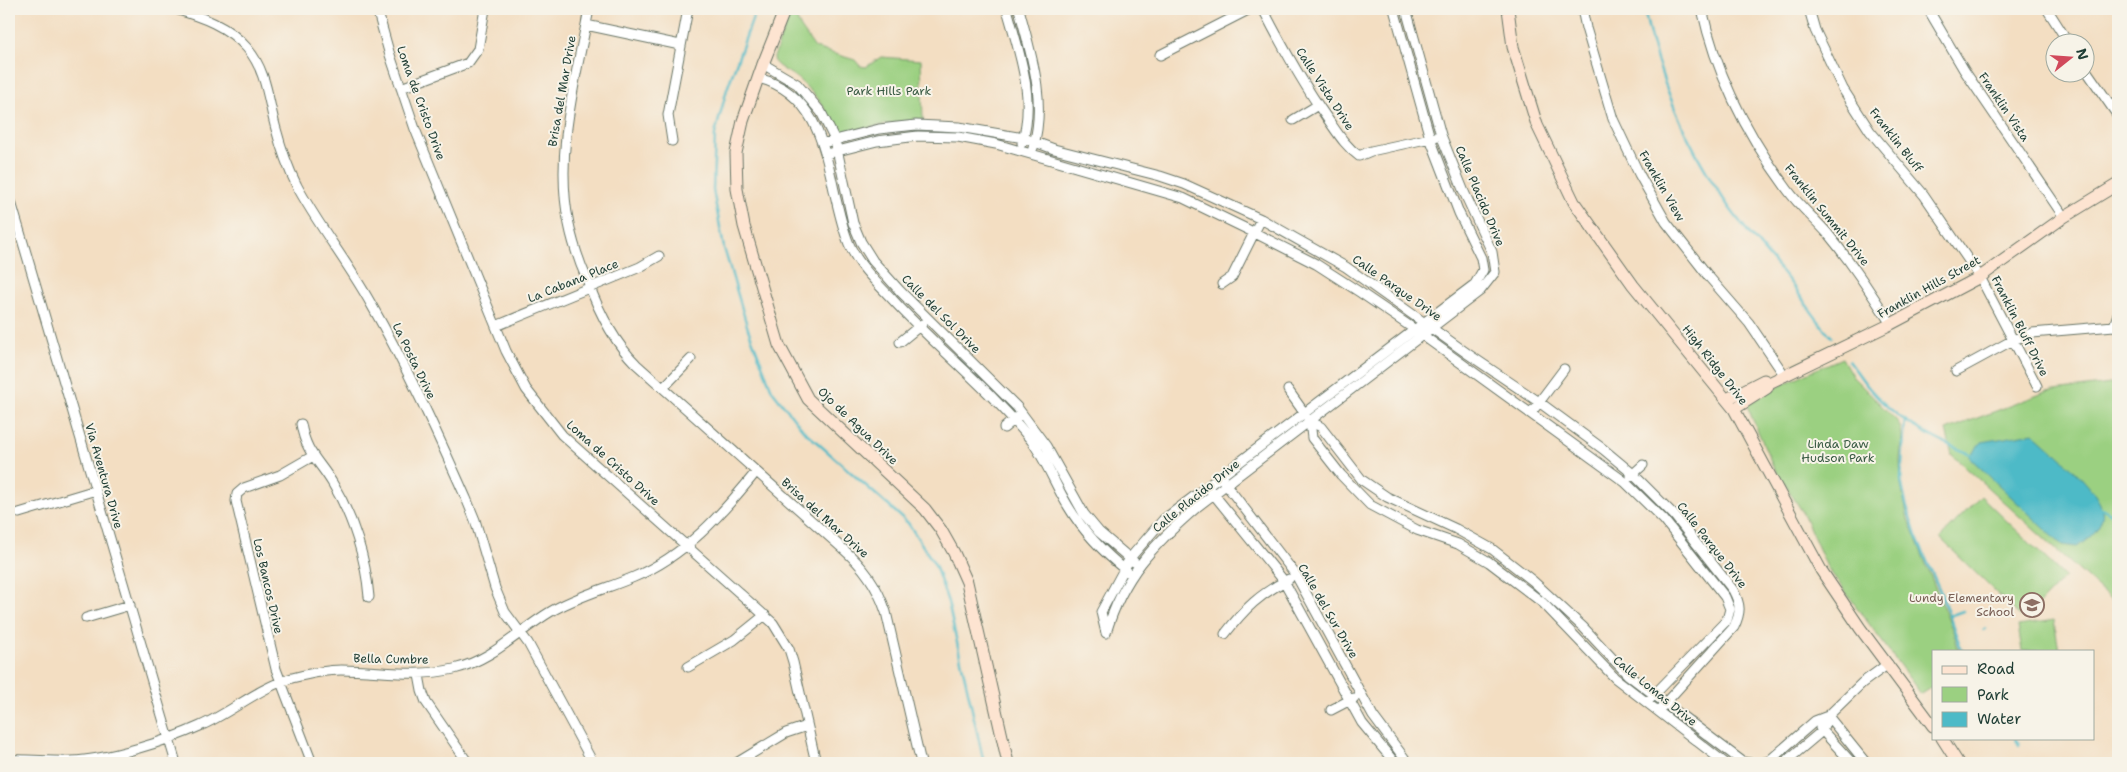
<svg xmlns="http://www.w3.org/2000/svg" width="2127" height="772" viewBox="0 0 2127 772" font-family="'Shantell Sans',sans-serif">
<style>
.green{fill:#9bd081;stroke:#5d865a}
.water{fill:#4dbac7;stroke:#367c7e}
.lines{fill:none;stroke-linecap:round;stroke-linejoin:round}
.stream{stroke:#4dbac7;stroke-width:2.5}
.street-casing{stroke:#697566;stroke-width:11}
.secondary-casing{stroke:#697566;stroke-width:13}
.street{stroke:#fff;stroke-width:9}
.secondary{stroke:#fde4d1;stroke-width:11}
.labels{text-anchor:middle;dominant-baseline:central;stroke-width:4;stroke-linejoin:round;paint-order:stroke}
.street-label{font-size:12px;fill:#1f3d34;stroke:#f7f3e8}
.park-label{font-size:12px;fill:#385a43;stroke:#f7f3e8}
.education-label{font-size:12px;fill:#785e54;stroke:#f7f3e8;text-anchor:end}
</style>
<rect width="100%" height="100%" fill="#f7f3e8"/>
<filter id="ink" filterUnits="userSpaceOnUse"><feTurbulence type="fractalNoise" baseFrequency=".02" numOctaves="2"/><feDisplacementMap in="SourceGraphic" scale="10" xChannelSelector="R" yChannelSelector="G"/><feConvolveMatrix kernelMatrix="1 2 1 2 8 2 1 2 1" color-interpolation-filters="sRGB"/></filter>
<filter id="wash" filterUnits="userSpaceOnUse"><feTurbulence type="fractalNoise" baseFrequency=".0096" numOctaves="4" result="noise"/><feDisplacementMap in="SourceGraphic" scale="20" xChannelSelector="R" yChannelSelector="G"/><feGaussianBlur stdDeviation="1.12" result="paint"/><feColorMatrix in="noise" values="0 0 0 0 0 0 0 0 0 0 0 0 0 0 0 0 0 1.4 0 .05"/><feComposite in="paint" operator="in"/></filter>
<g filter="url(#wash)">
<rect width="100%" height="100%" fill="#f3dec2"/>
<!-- green -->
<path class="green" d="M791 9H798L796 18 801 28 815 48 855 60 860 66 866 67 881 57 921 60 923 120 899 122 839 133C831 125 829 115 823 106 816 96 807 87 798 79 790 72 779 69 773 60Z
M1842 358 1853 377 1897 421 1901 429 1902 437 1900 460 1901 486 1908 519 1954 634 1959 651H1933V686L1921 694 1827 567 1802 511 1773 466 1747 406C1775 385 1810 372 1842 358Z
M2118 383V606L1952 455 1946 430 2046 392Z
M1981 496 2065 577 2024 620 1940 538Z
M2054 620 2059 651H2022L2018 626Z"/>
<!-- water -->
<path class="water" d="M2034 433C2050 449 2109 495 2102 518 2098 532 2088 539 2077 547L2062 545 1969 457 1982 442Z"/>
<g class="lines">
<!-- stream -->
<path class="stream" d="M756 9 727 89 715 134 713 190 724 248 748 329 772 390 803 430 908 523 935 565 948 602 984 763
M1644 9C1658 78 1687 145 1726 203 1744 229 1766 253 1786 277 1802 297 1815 319 1832 337
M1849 361C1856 370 1862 380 1870 389 1896 420 1936 441 1973 455
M1905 419 1901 480 1906 504 1916 536 1940 591 1962 651
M2100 507 2118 518
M1949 616 1963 611
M1984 630 1986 629
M2015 738 2019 745"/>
</g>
</g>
<g filter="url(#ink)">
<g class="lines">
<defs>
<path id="street" d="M175 9C202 17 228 26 247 48 267 71 268 101 276 129 281 148 288 168 297 186 319 227 349 264 371 304 407 367 437 433 466 498L475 520 495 588 505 612 528 643 593 763
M377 9 389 52 415 129 506 351 526 389 562 435 773 623 789 649 793 662 816 763
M589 9C576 79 554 153 569 224 573 244 580 264 588 282 599 312 613 341 636 364L842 548C863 566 877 585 886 612L921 763
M1007 9C1019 52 1036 98 1022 143
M1019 9C1031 54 1047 101 1033 148
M1263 9C1282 46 1303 84 1327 118 1337 132 1345 146 1359 156L1371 151 1435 137
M1582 9 1586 28 1613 119 1639 174 1666 222 1709 277 1749 323 1785 376
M1702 9C1716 74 1748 136 1787 189 1799 206 1815 219 1828 234 1852 263 1871 293 1891 324
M1809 9 1815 30 1843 89 1870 131 1924 195 1980 277 2037 386
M1928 9 1964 70 2064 217
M2047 9 2068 42
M586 25 680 45
M1160 55 1250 9
M763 64 797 84 821 112 835 140 853 223 861 242 873 261 900 291 1017 407 1046 446 1084 514 1099 532 1134 562
M2084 67 2118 116
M758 78C834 97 825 186 849 244 858 265 877 283 893 300 937 348 990 389 1031 440 1046 460 1055 485 1068 506 1084 533 1104 553 1128 572
M401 88 468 63 478 49 485 9
M1293 120 1318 105
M672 141 668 115 688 9
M823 143 879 129 916 125 959 127 1024 138 1054 149 1160 176 1184 184 1261 219 1346 267 1468 354 1539 402 1603 449 1633 474 1674 515 1733 590C1741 605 1741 612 1734 627L1658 711
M826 154 877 141 918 136 958 137 996 144 1183 198 1255 233 1316 264 1361 293 1414 329 1625 482 1664 520 1725 597 1730 609 1727 620 1647 702
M9 195 176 763
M1222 284 1232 277 1261 219
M496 326 640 267 659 256
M2114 326 2118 314
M900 342 922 324
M1956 371 2013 340 2032 333 2114 326 2118 328
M664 387 691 359
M1288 390 1310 421 1312 438 1341 475 1370 505 1417 530 1458 544 1489 562 1543 603 1615 678 1725 763
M1531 413 1564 369
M1310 421 1321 427 1362 480 1387 497 1456 529 1492 549 1533 581 1583 627 1628 675 1743 762 1750 763
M301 424C306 454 319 460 333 484 353 517 366 559 369 597
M1004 428 1017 417
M1631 476 1643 465
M1224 482 1296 575 1373 716 1408 763
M1211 491 1284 581 1362 723 1395 763
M19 513 96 490
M86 618 130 605
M1106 633 1101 612 1130 558 1163 520 1475 284 1483 270 1481 258 1459 213 1430 138 1394 9
M1106 633C1123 576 1153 545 1197 507L1480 291 1495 272 1492 252 1464 192 1441 135 1406 9
M1225 634C1245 608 1260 594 1289 579
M688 667 734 640 765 615
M419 675 422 691 426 702 468 763
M1331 710 1354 698
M1828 716 1866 763
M1820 728 1852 763
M9 760C30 759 51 762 71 761 107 760 167 741 200 726 232 712 258 688 292 678 308 674 325 670 341 670 380 670 415 678 454 669 492 660 517 632 550 612 577 596 606 589 634 577 685 556 722 514 756 472
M738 762 786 733 807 726
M312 763 276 669 236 501 237 494 244 488 280 475 313 456
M1761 763 1769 761 1815 721 1828 716 1862 683 1888 664
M1784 763 1822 731 1828 716"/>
<path id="secondary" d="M785 9 763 64 743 121 736 153 737 189 744 226 779 345 808 399 925 509 941 530 954 553 967 582 1008 763
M1508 9 1513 47 1537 125 1574 202 1633 285 1734 409 1821 570 1860 628 1933 726
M1727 399 1764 380 1769 383
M1734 409 1767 388 1769 383 1891 324 1980 277 2064 217 2118 184
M1942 738 1958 763"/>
</defs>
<!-- street casing -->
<use href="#street" class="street-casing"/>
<!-- secondary casing -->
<use href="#secondary" class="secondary-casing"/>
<!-- street -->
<use href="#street" class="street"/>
<!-- secondary -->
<use href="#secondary" class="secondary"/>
</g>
</g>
<!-- icons -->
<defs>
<symbol id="school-ring" viewBox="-11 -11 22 22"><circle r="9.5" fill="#f7f3e8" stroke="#8d6e63" stroke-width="1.5"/><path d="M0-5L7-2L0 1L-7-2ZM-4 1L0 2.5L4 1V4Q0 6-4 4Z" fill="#8d6e63"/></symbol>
</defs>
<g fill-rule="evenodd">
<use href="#school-ring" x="2018" y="591" width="28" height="28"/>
</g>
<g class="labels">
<!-- street labels -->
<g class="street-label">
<text transform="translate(1325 89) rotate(57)">Calle Vista Drive</text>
<text transform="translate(562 91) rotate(-80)">Brisa del Mar Drive</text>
<text transform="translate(421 103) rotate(70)">Loma de Cristo Drive</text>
<text transform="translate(2004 107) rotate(56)">Franklin Vista</text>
<text transform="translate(1896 140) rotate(52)">Franklin Bluff</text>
<text transform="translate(1662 186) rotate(60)">Franklin View</text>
<text transform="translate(1480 196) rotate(67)">Calle Placido Drive</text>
<text transform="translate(1827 215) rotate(51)">Franklin Summit Drive</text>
<text transform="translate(573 281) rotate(-22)">La Cabana Place</text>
<text transform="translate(1929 287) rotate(-29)">Franklin Hills Street</text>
<text transform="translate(1397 288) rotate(35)">Calle Parque Drive</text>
<text transform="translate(941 314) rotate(45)">Calle del Sol Drive</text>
<text transform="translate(2020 326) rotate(63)">Franklin Bluff Drive</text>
<text transform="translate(414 361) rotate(64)">La Posta Drive</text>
<text transform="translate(1715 365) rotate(52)">High Ridge Drive</text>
<text transform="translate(858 426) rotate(44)">Ojo de Agua Drive</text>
<text transform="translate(613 463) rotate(42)">Loma de Cristo Drive</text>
<text transform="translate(104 476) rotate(74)">Via Aventura Drive</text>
<text transform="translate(1196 496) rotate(-39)">Calle Placido Drive</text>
<text transform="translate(825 518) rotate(42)">Brisa del Mar Drive</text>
<text transform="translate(1712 545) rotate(52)">Calle Parque Drive</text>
<text transform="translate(268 586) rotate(77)">Los Bancos Drive</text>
<text transform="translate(1328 611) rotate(60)">Calle del Sur Drive</text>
<text transform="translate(391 659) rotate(1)">Bella Cumbre</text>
<text transform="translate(1655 691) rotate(39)">Calle Lomas Drive</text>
</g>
<!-- park labels -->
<g class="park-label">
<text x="889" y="91">Park Hills Park</text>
<text x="1838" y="444">Linda Daw<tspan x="1838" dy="14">Hudson Park</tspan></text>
</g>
<!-- education labels -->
<g class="education-label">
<text x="2014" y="598">Lundy Elementary<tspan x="2014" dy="14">School</tspan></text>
</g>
</g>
<!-- margin -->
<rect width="2127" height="772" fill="none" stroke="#f7f3e8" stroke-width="30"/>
<!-- legend -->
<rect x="1932" y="650" width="162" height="90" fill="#f7f3e8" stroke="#a1aaa0"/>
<rect x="1942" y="666" width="25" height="8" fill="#fde4d1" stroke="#a1aaa0"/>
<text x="1977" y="674" font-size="15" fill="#1f3d34">Road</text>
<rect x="1942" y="687" width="25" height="15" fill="#9bd081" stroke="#a1aaa0"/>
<text x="1977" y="700" font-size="15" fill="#1f3d34">Park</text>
<rect x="1942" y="712" width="25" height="15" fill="#4dbac7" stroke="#a1aaa0"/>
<text x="1977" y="724" font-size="15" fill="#1f3d34">Water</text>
<!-- north arrow -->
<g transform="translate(2070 58) rotate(73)"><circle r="24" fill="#f7f3e8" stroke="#a1aaa0"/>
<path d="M0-4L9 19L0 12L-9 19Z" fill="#d1495b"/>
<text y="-8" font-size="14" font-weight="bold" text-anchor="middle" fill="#1f3d34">N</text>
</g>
</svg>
